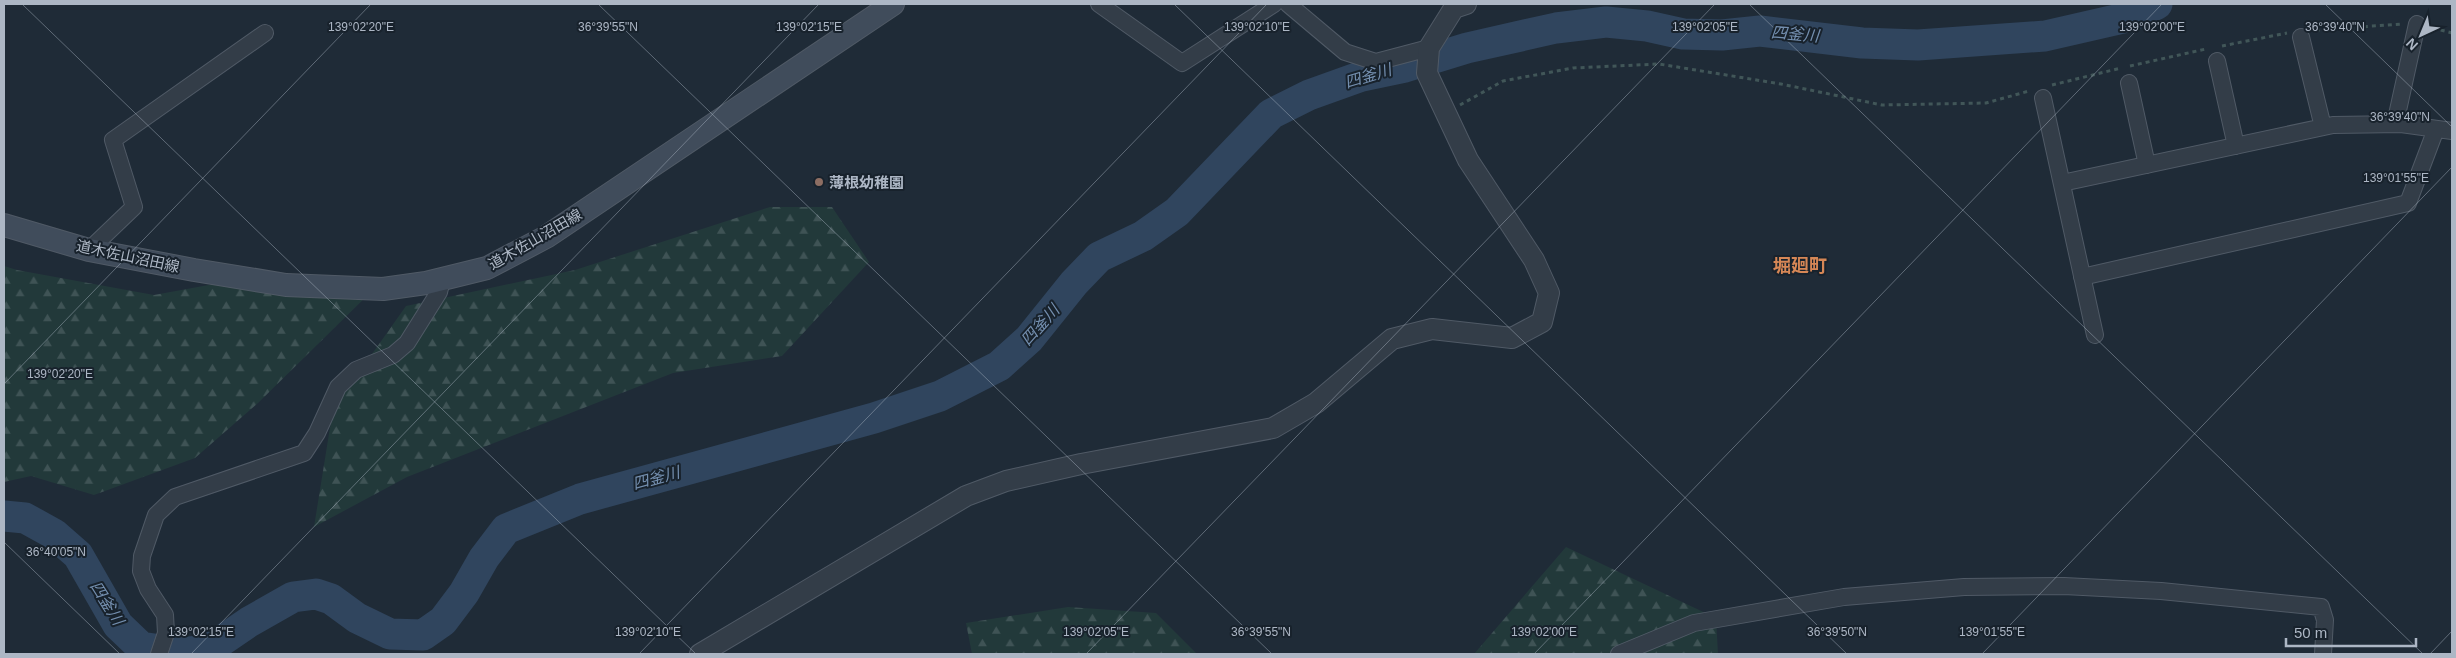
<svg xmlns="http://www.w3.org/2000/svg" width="2456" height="658" viewBox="0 0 2456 658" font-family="Arial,'Noto Sans JP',sans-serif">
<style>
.forest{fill:url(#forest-firs)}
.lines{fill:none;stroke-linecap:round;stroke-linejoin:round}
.river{stroke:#30455e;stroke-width:31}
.minor-casing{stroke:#505a66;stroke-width:18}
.tertiary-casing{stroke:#505a66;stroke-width:22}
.secondary-casing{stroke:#505a66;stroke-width:24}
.path{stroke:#415658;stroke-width:3;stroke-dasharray:4 4;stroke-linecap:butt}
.minor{stroke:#333d48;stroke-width:16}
.tertiary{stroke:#333d48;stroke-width:20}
.secondary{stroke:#404c5b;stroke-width:22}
.ticks{fill:none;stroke:#adb7c5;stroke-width:1;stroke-opacity:0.45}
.education-dot{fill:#8d6e63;stroke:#18222c;stroke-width:2}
.labels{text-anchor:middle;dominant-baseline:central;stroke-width:4;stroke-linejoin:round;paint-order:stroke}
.poi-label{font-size:15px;font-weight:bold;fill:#adb7c5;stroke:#18222c;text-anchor:start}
.street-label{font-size:15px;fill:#adb7c5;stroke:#18222c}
.water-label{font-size:16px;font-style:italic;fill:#748faf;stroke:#18222c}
.quarter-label{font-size:18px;font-weight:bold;fill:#d68756;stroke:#18222c}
.ticks-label{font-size:12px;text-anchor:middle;fill:#adb7c5;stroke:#18222c;stroke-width:4;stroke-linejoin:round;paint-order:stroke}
</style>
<defs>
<pattern id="forest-firs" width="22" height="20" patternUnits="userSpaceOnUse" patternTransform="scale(1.25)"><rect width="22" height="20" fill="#22393a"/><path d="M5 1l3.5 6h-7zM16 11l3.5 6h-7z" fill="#3f5355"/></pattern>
</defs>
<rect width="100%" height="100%" fill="#1f2b37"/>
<!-- forest -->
<path class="forest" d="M770 207H832L869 262 782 356 673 373 407 477 314 527 333 409 406 306 575 270Z
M4 266 17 270 154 295 236 280 377 286 258 403 195 458 94 495 31 476 4 482Z
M1566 547 1716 618 1718 654H1474Z
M1068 607 1156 613 1197 654H972L966 623Z"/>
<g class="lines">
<!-- river -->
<path class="river" d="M4 516 25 518 54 534 78 555 118 625 141 647 180 653 208 650 249 622 293 597 316 594 331 599 357 618 390 634 423 635 443 621 464 593 484 558 506 529 580 499 874 418 940 396 999 366 1029 339 1074 283 1099 257 1143 236 1177 212 1271 114 1309 95 1362 76 1405 67 1467 48 1556 28 1606 22 1647 26 1683 34 1722 35 1760 31 1862 43 1918 45 2045 36 2128 17 2157 4"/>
<defs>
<path id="minor" d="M1099 4 1182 63 1274 4
M1288 4 1345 52 1376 62 1429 48
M2301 37 2323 127
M2217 61 2236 146
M2129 83 2147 165
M2043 98 2095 335
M2395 124 2417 24
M2062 183 2333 125 2401 124 2452 131
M89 250 134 207 113 140 265 33
M2082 277 2408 203 2436 129
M159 654 166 633 165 615 148 589 141 571 142 556 156 515 175 497 304 453 317 433 338 387 356 370 393 355 407 343 439 292 442 280
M1619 654 1694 623 1844 597 1964 587 2064 586 2161 591 2321 607 2325 620 2323 654"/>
<path id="tertiary" d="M700 654 966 496 1006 481 1081 464 1273 428 1316 403 1392 339 1432 329 1512 338 1542 322 1549 293 1534 260 1468 160 1427 73 1429 48 1454 8 1466 4"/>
<path id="secondary" d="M4 225 89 250 194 270 286 285 383 289 426 283 487 268 546 237 893 4"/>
</defs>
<!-- minor casing -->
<use href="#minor" class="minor-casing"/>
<!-- tertiary casing -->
<use href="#tertiary" class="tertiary-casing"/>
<!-- secondary casing -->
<use href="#secondary" class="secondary-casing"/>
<!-- path -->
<path class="path" d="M2433 28 2452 33
M2316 30 2402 24
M2222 46 2287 33
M2130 66 2206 49
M2052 85 2121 68
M1460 105 1503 81 1573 68 1659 64 1781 84 1882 105 1986 103 2029 91"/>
<!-- minor -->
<use href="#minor" class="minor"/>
<!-- tertiary -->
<use href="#tertiary" class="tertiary"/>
<!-- secondary -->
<use href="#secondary" class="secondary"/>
</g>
<!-- ticks -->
<path class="ticks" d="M22 4 696 654M598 4 1272 654M1174 4 1847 654M1749 4 2423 654M2325 4 2452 127M4 384 371 4M4 542 120 654M191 654 819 4M639 654 1267 4M1086 654 1715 4M1534 654 2162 4M1982 654 2452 167M2430 654 2452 631"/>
<!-- markers -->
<circle class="education-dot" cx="819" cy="182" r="5"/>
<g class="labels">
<!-- poi labels -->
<g class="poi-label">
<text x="829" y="182">薄根幼稚園</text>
</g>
<!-- street labels -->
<g class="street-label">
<text transform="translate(535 239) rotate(-30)">道木佐山沼田線</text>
<text transform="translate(128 256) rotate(12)">道木佐山沼田線</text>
</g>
<!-- water labels -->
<g class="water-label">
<text transform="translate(1795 34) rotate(5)">四釜川</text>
<text transform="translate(1368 76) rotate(-17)">四釜川</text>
<text transform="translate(1040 325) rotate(-48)">四釜川</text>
<text transform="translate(656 478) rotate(-15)">四釜川</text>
<text transform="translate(107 603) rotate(58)">四釜川</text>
</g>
<!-- quarter labels -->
<g class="quarter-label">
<text x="1800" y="266">堀廻町</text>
</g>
</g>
<g class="ticks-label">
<text x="608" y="31">36°39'55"N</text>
<text x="2335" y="31">36°39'40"N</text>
<text x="2152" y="31">139°02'00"E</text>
<text x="361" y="31">139°02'20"E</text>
<text x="809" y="31">139°02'15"E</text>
<text x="1257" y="31">139°02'10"E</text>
<text x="1705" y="31">139°02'05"E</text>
<text x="2400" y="121">36°39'40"N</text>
<text x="2396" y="182">139°01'55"E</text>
<text x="60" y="378">139°02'20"E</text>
<text x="56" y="556">36°40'05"N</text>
<text x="201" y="636">139°02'15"E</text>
<text x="648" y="636">139°02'10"E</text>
<text x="1096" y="636">139°02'05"E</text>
<text x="1544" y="636">139°02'00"E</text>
<text x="1992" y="636">139°01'55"E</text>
<text x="1261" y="636">36°39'55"N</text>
<text x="1837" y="636">36°39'50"N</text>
</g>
<!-- border -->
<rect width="2456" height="658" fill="none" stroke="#adb7c5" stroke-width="10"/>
<!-- north arrow -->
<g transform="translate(2421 35) rotate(224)" stroke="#18222c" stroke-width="4" paint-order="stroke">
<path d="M0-4L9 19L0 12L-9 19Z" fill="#adb7c5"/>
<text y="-8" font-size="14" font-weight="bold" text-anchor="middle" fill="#adb7c5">N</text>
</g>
<!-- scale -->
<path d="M2286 638v8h130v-8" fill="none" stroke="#adb7c5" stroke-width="2.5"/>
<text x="2294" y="638" font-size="15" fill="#adb7c5" stroke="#18222c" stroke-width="4" paint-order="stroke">50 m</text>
</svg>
